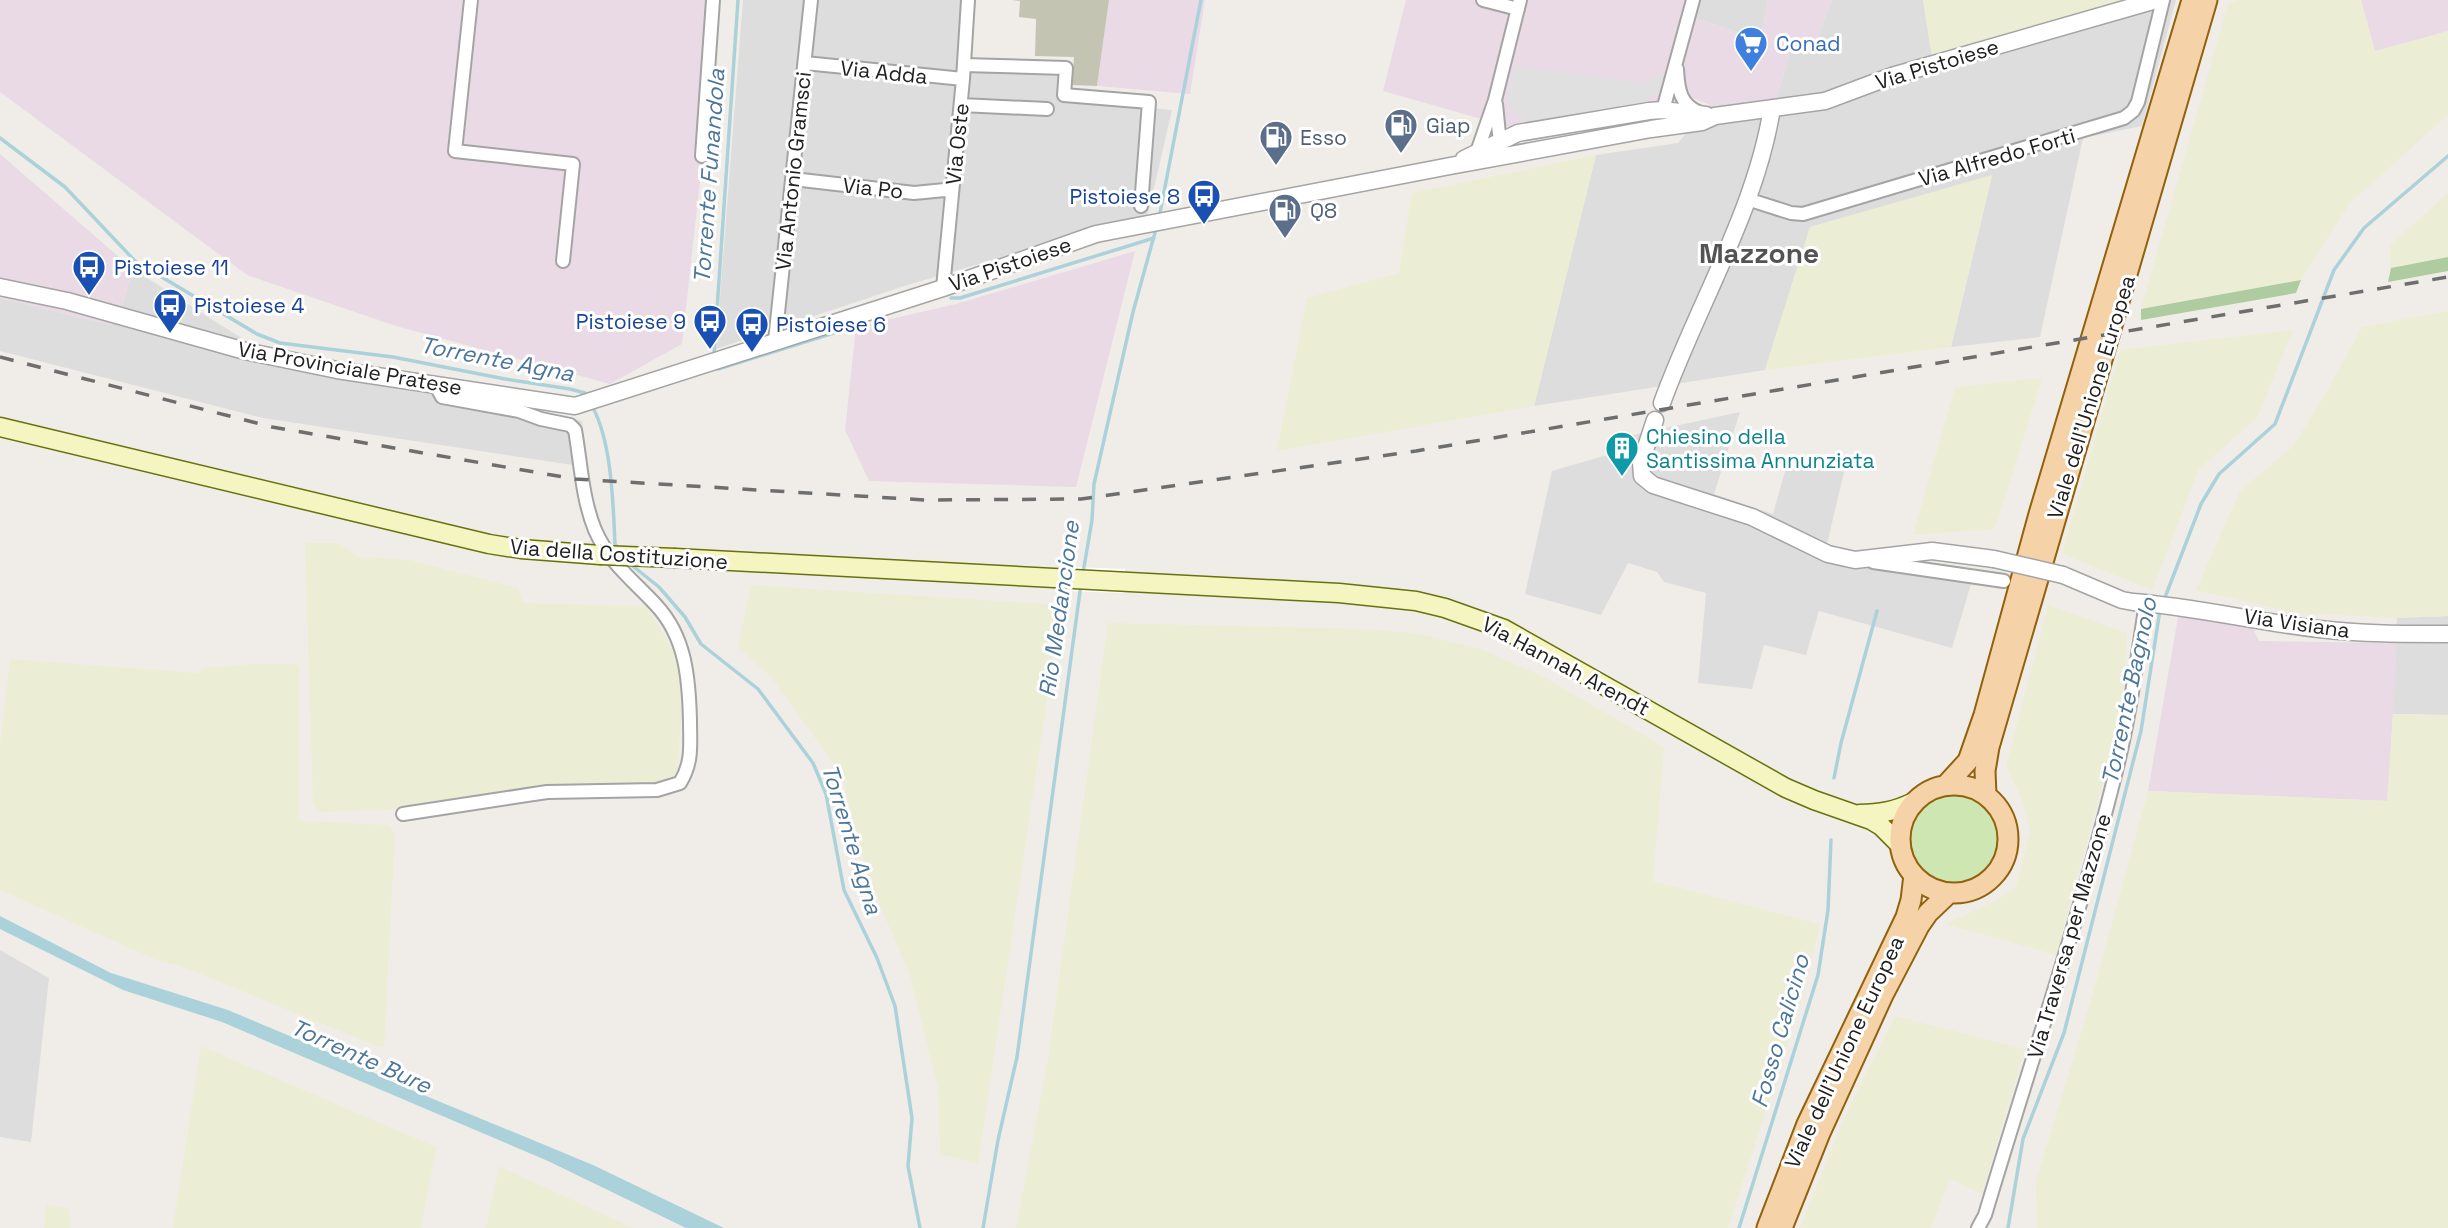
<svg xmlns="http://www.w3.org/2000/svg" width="2448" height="1228" viewBox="0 0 2448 1228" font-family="'Space Grotesk',sans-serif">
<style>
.residential{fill:#dedddd}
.industrial{fill:#e9dae6}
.construction{fill:#c4c4b3}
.farmland{fill:#ecedd5}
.grass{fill:#cde6b2}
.forest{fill:#aecc9f}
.parking{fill:#e0e0e0}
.water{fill:#abd1da}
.pier{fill:#fff}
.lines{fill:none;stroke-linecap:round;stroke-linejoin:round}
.stream{stroke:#abd1da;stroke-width:3.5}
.minor-casing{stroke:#a4a4a4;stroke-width:16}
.tertiary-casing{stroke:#a4a4a4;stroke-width:19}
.secondary-casing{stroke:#69710d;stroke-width:21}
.primary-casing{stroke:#91610b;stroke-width:23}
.minor{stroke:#fff;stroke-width:12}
.tertiary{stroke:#fff;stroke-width:16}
.secondary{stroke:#f4f5c0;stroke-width:18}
.primary{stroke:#f5d2a7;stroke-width:19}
.rail{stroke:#6e6e6e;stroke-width:3.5;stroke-dasharray:14 14;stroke-linecap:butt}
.tertiary-bridge-casing{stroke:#a4a4a4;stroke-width:19;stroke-linecap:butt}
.secondary-bridge-casing{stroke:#69710d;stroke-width:21;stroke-linecap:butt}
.tertiary-bridge{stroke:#fff;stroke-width:16}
.secondary-bridge{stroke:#f4f5c0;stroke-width:18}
.labels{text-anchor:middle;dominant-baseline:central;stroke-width:6;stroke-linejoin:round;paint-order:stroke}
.shop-label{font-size:21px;fill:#366cbe;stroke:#fff;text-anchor:start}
.street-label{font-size:21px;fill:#202020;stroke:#fff}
.service-label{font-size:21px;fill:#4e5e75;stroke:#fff;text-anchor:start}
.transit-label{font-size:21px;fill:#164399;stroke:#fff;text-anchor:start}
.culture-label{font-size:21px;fill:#0d838f;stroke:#fff;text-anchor:start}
.water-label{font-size:23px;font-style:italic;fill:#4c769b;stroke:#fff}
.district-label{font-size:28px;font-weight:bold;fill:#535353;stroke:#fff}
</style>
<rect width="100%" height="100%" fill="#f0ede8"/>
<!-- residential -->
<path class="residential" d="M743 0H969L964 66 1065 70 1071 100 1172 110 1148 214 901 287 716 349Z
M1693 0H1768L1760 40 1689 16Z
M1832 0H1923L1932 57 2135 0H2176L2142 126 2083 138 2040 337 1951 347 1992 176 1810 227 1765 370 1534 406 1596 155 1678 143 1710 105 1776 99 1790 53 1816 41Z
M133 269 257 348 582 421 586 467 263 418 0 351V298L111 325 121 309Z
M1740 412 1714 494 1773 514 1790 454 1844 472 1824 557 1971 584 1952 648 1819 611 1806 655 1764 645 1752 689 1698 683 1706 593 1664 582 1657 572 1628 563 1601 615 1525 594 1552 471 1614 453 1633 435Z
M2448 616V715L2393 714 2397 618Z
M0 950 49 978 31 1142 0 1137Z"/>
<!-- industrial -->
<path class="industrial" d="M0 0H720L682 344 610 384 396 326 247 275 0 92Z
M1109 0H1205L1190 94 1097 86Z
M1406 0H1693L1689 16 1760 40 1768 0H1832L1816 41 1790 53 1776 99 1710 105 1685 95 1655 105 1513 128 1383 91Z
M2361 0H2448V31L2375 52Z
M0 154 133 269 121 309 111 325 0 298Z
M1135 251 1076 487 869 481 845 430 856 327 956 304Z
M2178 617 2250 622 2259 641 2397 643 2388 801 2148 791Z"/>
<!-- construction -->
<path class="construction" d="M1012 0H1109L1097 86 1072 85 1074 57 1035 56 1036 19 1019 17 1020 1Z"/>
<!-- farmland -->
<path class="farmland" d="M1923 0H2135L1932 57Z
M2240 0H2361L2375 51 2448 31V115L2349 204 2301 280 2141 309 2228 4Z
M1596 155 1534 406 1277 451 1307 298 1399 273 1412 193Z
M1992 175 1951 347 1765 370 1810 227Z
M2448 193V257L2391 268 2390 245Z
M2448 311V616L2397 618 2295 613 2196 590 2240 491 2293 446 2327 391 2362 327Z
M2293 330 2257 418 2199 469 2152 590 2062 554 2120 350Z
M2042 378 1995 529 1913 535 1955 387Z
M305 543H338L359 557 410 560 518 588 523 603 647 606 679 661 681 719 677 772 672 777 658 783 539 787 434 801 387 810 321 812 313 805Z
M751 585 1061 605 978 1164 940 1154 938 1088 909 972 868 878 842 775 771 677 738 648Z
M2048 605 2127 633 2123 709 2056 955 1945 924 1999 899 2016 886 2030 832 2021 797 2006 766Z
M1108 623 1362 629 1416 633 1481 649 1544 677 1664 747 1653 881 1820 924 1803 995 1728 1228H1016L1048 1059Z
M10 659 198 673 204 668 252 664H296L299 669V819L304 821 389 825 395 834 384 1047H379L178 965 161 962 0 890V746Z
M2393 714 2448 715V1228H2037L2036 1181 2091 1000 2148 791 2387 801Z
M1895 1016 2025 1049 1982 1194 1950 1179 1931 1228H1800L1844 1118Z
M201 1046 436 1147 421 1228H173Z
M499 1166 633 1228H486Z
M46 1204 70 1209V1228H44Z"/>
<!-- grass -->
<path class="grass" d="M1909 838a46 46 0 1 1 92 0a46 46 0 1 1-92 0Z"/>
<!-- forest -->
<path class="forest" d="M2448 257V271L2388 282 2391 268Z
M2301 280 2296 293 2141 320V309Z"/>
<!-- parking -->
<path class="parking" d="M1515 66 1641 83 1655 79 1665 72 1659 92 1644 102 1533 124 1518 118 1507 100Z"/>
<!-- water -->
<path class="water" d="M0 916 111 973 228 1010 354 1063 397 1084 593 1165 724 1228H686L548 1161 299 1055 222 1022 123 990 0 929Z"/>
<!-- pier -->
<path class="pier" d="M1070 567 1125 569 1124 593 1069 591Z"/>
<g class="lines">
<!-- stream -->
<path class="stream" d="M0 138 65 187 135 261 257 334 280 343 393 357 505 379 570 389 585 393 587 396
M1159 218 1201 0
M951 298H960L1154 238
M714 354 738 0
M714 368 718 369 853 327
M592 406C612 442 613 503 615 544L618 548
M629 563 659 587 685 617 701 644 758 689 813 763 826 794 844 890 877 958 895 1006 912 1118 908 1166 920 1228
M1083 573 1092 520 1094 484 1133 312 1156 229
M2164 600 2201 504 2219 474 2275 424 2334 270 2364 228 2448 156
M1834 778 1841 743 1877 611
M983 1228 998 1140 1017 1057 1081 584
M1739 1228 1818 975 1828 910 1831 840
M2008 1228 2023 1139 2064 1033 2133 762 2141 731 2160 610"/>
<defs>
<path id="minor" d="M471 0 455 151 573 164 563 261
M1483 0 1518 9
M805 63 963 79
M964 65 1066 68 1064 95 1149 102 1141 206
M1677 69C1678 89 1680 106 1701 113
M1496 104 1499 134 1506 140
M961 105 1047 109
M1663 110 1693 0
M1477 152 1495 100 1520 0
M702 156 713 0
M793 179 914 193 945 190 952 192
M1747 199 1791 213 1803 214 2124 118 2133 111 2138 102 2163 0
M943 288 963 79 968 0
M775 341 811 0
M1873 562 2004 581
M403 814 547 792 657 790 680 783C693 762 690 744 690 721 689 679 686 637 656 605 632 579 610 564 595 530 582 498 581 464 575 430L570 425 541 419 519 411 442 397 435 384
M1978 1228 1985 1215C2029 1067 2079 921 2116 771 2130 716 2137 659 2146 603"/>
<path id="tertiary" d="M1464 159 1518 133 1649 111 1663 110 1706 115
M0 287 67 301 245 351 337 370 575 406 943 288 1096 234 1450 166 1651 129 1702 122 1715 116 1825 101 1892 76 2156 0
M1662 403C1697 306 1756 210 1772 108
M1655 420 1641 462 1642 476 1653 485 1752 517 1828 554 1855 560 1932 551 1994 559
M2063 575 2122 600 2133 602C2196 607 2257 622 2319 629 2362 634 2405 634 2448 634"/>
<path id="secondary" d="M0 427 489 544 521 549 600 555
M675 558 1339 593 1416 601 1445 608 1504 629 1786 788 1814 800 1871 820 1881 826 1900 845
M1859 814C1880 814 1895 811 1914 802"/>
<path id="primary" d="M1900 839a54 54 0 1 1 108 0a54 54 0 1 1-108 0Z
M1946 785 1968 761 1984 715 2039 514 2192 0
M1986 795 1985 771 1989 747 2207 0
M1767 1228 1807 1124 1906 917 1911 900 1914 875
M1782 1228 1820 1133 1883 995 1919 926 1928 913 1949 893"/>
</defs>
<!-- minor casing -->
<use href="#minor" class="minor-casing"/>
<!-- tertiary casing -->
<use href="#tertiary" class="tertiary-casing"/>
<!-- secondary casing -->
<use href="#secondary" class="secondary-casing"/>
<!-- primary casing -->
<use href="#primary" class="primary-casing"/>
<!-- minor -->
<use href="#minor" class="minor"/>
<!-- tertiary -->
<use href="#tertiary" class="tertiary"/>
<!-- secondary -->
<use href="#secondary" class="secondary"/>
<!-- primary -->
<use href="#primary" class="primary"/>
<!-- rail -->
<path class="rail" d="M0 357 272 427 575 479 925 500 1081 499 1416 451 2448 277"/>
<defs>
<path id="tertiary-bridge" d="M1994 559 2063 575"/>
<path id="secondary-bridge" d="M600 555 675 558"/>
</defs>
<!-- tertiary-bridge casing -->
<use href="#tertiary-bridge" class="tertiary-bridge-casing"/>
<!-- secondary-bridge casing -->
<use href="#secondary-bridge" class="secondary-bridge-casing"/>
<!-- tertiary-bridge -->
<use href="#tertiary-bridge" class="tertiary-bridge"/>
<!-- secondary-bridge -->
<use href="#secondary-bridge" class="secondary-bridge"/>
</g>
<!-- icons -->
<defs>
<symbol id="supermarket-pin" viewBox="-11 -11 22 30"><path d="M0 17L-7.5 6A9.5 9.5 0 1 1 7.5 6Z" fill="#3f7fe0" stroke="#fff"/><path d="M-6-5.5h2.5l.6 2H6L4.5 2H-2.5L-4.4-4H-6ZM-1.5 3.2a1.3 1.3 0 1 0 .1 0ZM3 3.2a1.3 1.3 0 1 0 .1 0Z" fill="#fff"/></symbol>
<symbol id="fuel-pin" viewBox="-11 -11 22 30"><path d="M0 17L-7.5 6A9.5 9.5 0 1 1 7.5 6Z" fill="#5c6f8a" stroke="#fff"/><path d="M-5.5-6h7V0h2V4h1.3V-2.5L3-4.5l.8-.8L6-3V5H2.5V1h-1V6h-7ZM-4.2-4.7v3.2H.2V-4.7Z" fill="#fff"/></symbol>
<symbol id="bus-pin" viewBox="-11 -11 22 30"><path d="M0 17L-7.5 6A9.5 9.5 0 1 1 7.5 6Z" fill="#1a4fb4" stroke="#fff"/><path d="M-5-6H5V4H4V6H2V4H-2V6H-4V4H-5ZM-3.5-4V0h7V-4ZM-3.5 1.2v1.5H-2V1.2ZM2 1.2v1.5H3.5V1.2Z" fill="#fff"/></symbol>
<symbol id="building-pin" viewBox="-11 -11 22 30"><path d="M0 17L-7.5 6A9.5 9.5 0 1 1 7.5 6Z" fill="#0f9aa8" stroke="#fff"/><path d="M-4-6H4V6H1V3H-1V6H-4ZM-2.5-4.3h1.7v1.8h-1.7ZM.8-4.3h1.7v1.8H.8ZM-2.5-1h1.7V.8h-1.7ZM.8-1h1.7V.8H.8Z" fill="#fff"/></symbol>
</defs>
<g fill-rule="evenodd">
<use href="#supermarket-pin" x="1732" y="24" width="38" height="52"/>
<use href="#fuel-pin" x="1382" y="106" width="38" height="52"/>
<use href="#fuel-pin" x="1257" y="118" width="38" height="52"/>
<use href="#bus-pin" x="1185" y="177" width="38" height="52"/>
<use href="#fuel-pin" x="1266" y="191" width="38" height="52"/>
<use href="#bus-pin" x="70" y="248" width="38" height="52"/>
<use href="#bus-pin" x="151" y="286" width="38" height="52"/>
<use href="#bus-pin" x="691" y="302" width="38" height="52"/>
<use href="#bus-pin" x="733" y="305" width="38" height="52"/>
<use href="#building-pin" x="1603" y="429" width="38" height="52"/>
</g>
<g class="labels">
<!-- shop labels -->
<g class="shop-label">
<text x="1776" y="43">Conad</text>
</g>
<!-- street labels -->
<g class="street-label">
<text transform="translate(1937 64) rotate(-17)">Via Pistoiese</text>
<text transform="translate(884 72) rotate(6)">Via Adda</text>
<text transform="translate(957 144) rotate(-84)">Via Oste</text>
<text transform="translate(1997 157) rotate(-16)">Via Alfredo Forti</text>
<text transform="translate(793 171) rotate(-84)">Via Antonio Gramsci</text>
<text transform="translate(873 188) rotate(6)">Via Po</text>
<text transform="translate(1010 264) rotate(-19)">Via Pistoiese</text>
<text transform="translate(350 368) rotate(10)">Via Provinciale Pratese</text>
<text transform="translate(2091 397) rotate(-73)">Viale dell'Unione Europea</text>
<text transform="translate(619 554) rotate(4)">Via della Costituzione</text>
<text transform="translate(2297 623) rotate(8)">Via Visiana</text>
<text transform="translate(1566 666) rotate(28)">Via Hannah Arendt</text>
<text transform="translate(2069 936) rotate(-74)">Via Traversa per Mazzone</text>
<text transform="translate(1844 1052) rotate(-65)">Viale dell'Unione Europea</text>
</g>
<!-- service labels -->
<g class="service-label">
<text x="1426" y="125">Giap</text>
<text x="1300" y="137">Esso</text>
<text x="1310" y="210">Q8</text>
</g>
<!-- transit labels -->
<g class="transit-label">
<text x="1180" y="196" text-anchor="end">Pistoiese 8</text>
<text x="114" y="267">Pistoiese 11</text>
<text x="194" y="305">Pistoiese 4</text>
<text x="686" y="321" text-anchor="end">Pistoiese 9</text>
<text x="776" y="324">Pistoiese 6</text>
</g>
<!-- culture labels -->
<g class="culture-label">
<text x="1646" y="436">Chiesino della<tspan x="1646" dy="24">Santissima Annunziata</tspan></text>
</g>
<!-- water labels -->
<g class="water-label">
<text transform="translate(709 176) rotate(-86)">Torrente Funandola</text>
<text transform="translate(497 359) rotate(11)">Torrente Agna</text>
<text transform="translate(1059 609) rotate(-82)">Rio Medancione</text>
<text transform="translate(2129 691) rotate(-78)">Torrente Bagnolo</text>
<text transform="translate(852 839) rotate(73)">Torrente Agna</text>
<text transform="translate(1780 1031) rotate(-74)">Fosso Calicino</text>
<text transform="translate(361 1056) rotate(24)">Torrente Bure</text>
</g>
<!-- district labels -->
<g class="district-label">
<text x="1759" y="253">Mazzone</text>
</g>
</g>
</svg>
